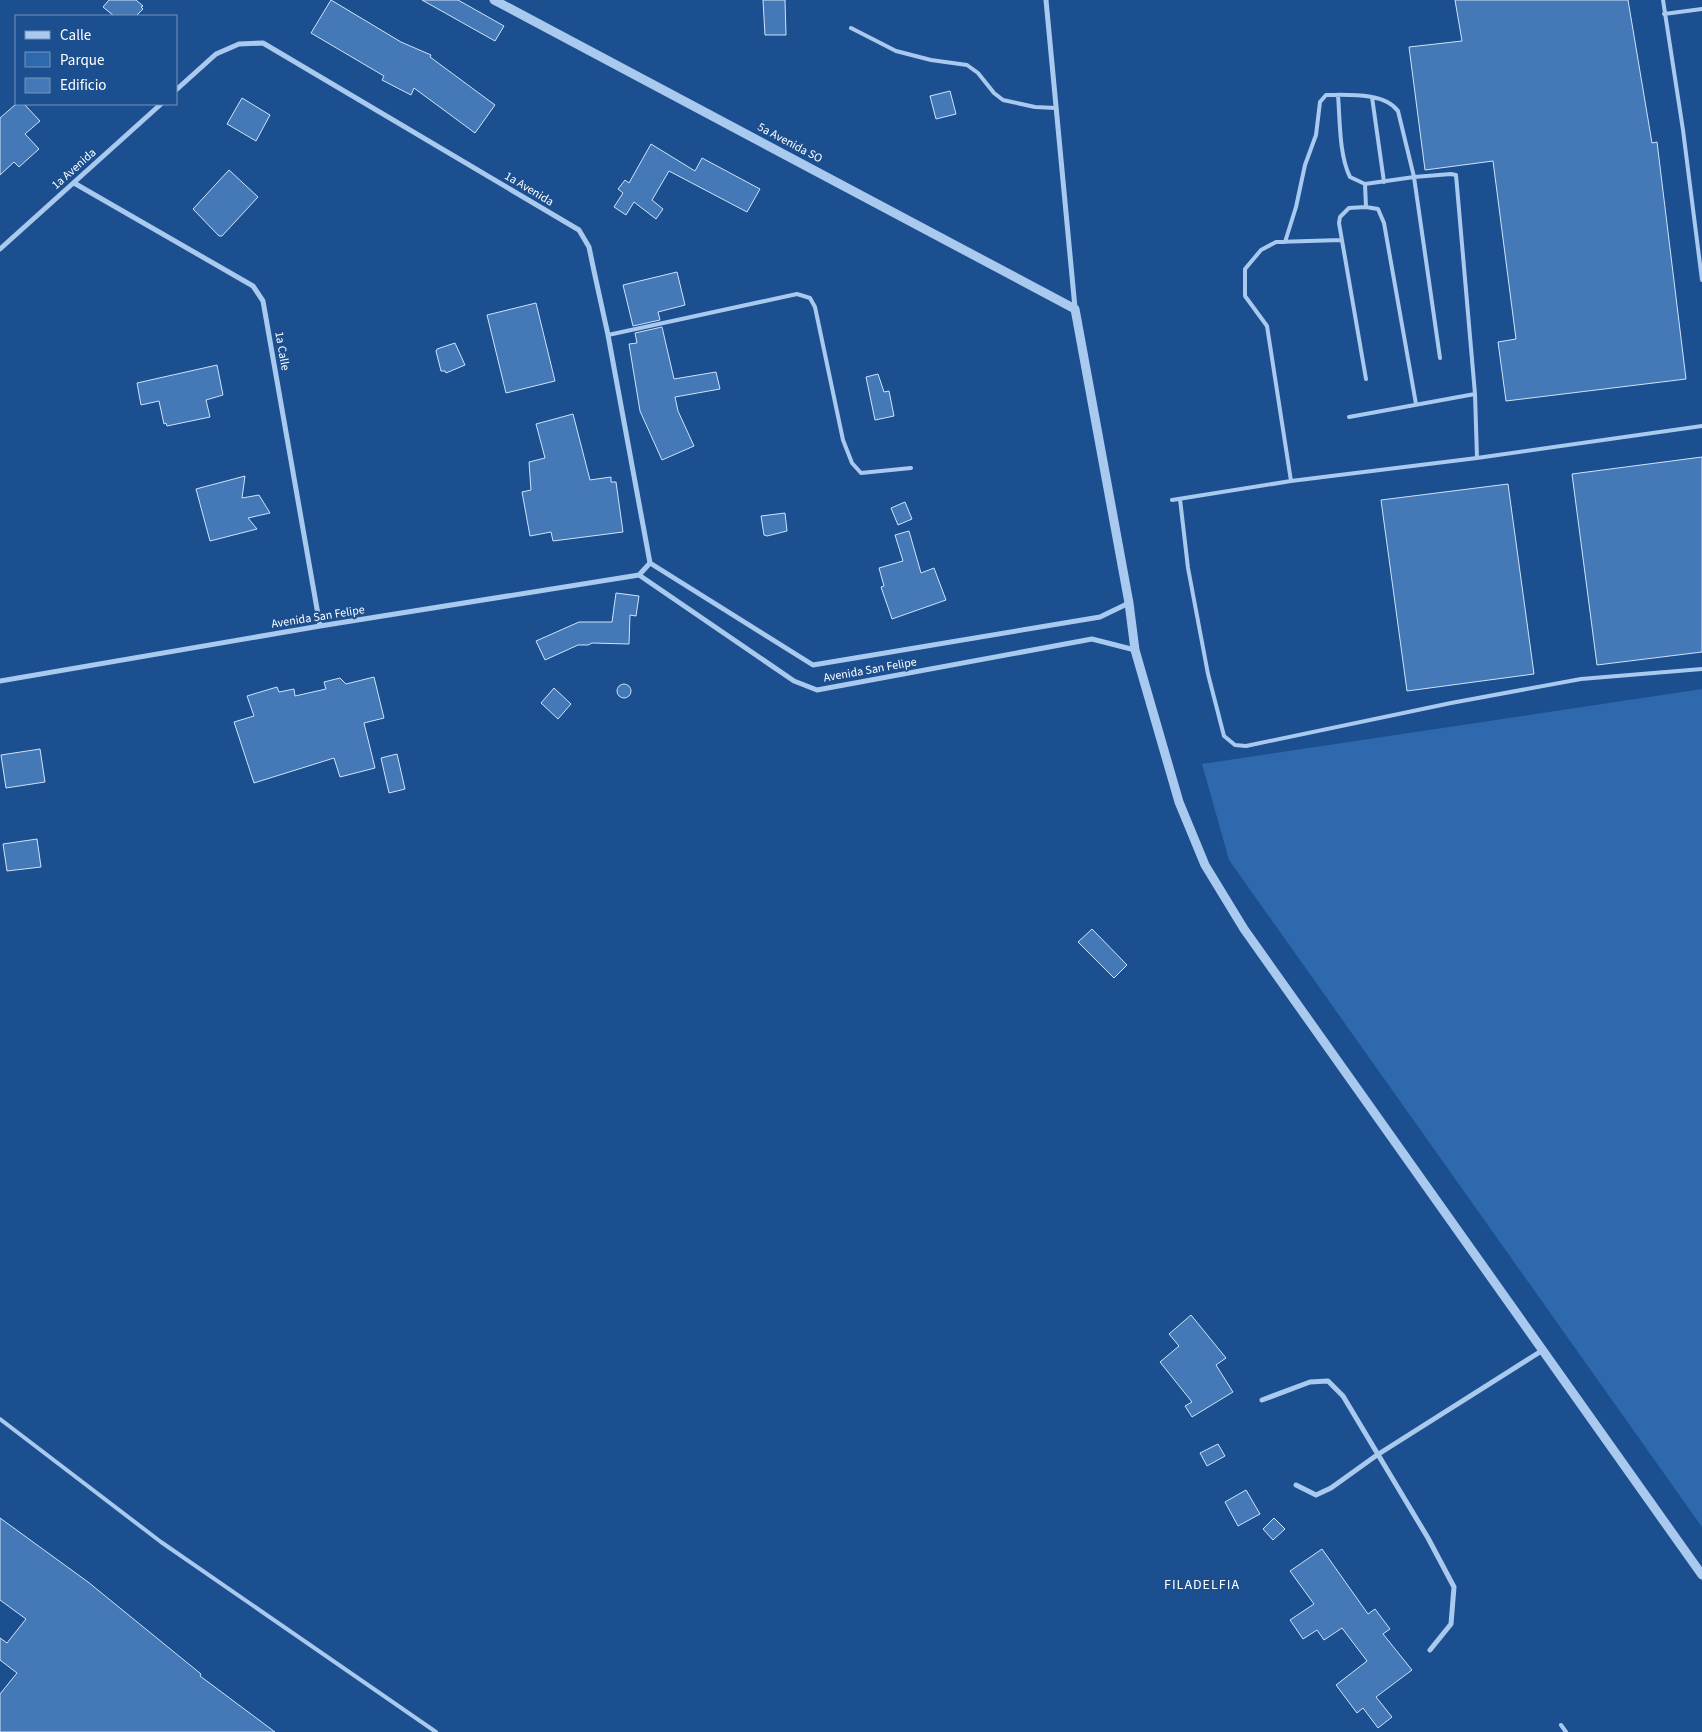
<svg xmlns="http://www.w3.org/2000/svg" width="1702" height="1732" viewBox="0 0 1702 1732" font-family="'Source Sans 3',sans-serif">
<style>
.green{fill:#2e69ad}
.building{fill:#4478b7;stroke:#cfe3fa}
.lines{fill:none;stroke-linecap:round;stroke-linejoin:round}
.service{stroke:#a9c9ee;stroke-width:4}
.minor{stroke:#a9c9ee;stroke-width:5}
.tertiary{stroke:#a9c9ee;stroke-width:9}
.labels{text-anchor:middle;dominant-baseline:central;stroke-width:4;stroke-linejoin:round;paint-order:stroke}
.street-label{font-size:12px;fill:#fff;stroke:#1b4f8f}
.neighbourhood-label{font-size:14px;letter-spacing:1px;fill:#fff;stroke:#1b4f8f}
</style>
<rect width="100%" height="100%" fill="#1b4f8f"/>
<!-- green -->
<path class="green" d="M1702 689V1527L1229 860 1202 764Z"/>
<!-- building -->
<path class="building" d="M109 0H136L143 6 141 7 143 9 136 16H114L103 7Z
M331 0 401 42 431 55 430 57 495 105 475 133 414 88 411 95 382 80 384 76 311 33Z
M422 0H458L504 26 495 41Z
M763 0H785L786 35H765Z
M1455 0H1628L1652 143 1657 142 1686 379 1506 401 1498 342 1516 339 1493 161 1425 170 1409 47 1462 41Z
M950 91 956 114 936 119 930 96Z
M242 98 270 115 256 141 227 124Z
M16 104H24L40 121 25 134 39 149 19 167 14 162 0 175V118Z
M651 144 695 171 702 158 760 189 747 212 669 171 652 200 663 209 656 219 634 202 626 215 614 207 623 193 618 189 625 180 629 183Z
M229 170 258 197 222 236H219L193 209Z
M677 272 685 305 658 312 660 320 633 326 623 285Z
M536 303 555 381 506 393 487 315Z
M662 327 674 379 716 372 720 389 675 397 678 411 694 446 662 460 640 411 629 344 637 343 635 333Z
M455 343 465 365 446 373 445 371H441L436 351 437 349Z
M217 365 223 395 206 400 210 417 167 426 166 423 164 424 159 401 141 405 137 383Z
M878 374 884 392 889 391 894 416 875 420 866 377Z
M573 414 590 480 611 477V482H616L623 532 553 541 551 532 530 536 522 492 531 490 529 462 545 458 536 424Z
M1702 457V652L1597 665 1572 474Z
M245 476 242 498 259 495 270 513 248 518 257 529 210 541 196 489Z
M1508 484 1534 674 1407 691 1381 500Z
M905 502 912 519 898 525 891 508Z
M785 513 787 531 767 536 764 535 761 516Z
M909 531 921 573 934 568 946 600 892 619 881 587 884 586 879 568 903 561 895 535Z
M616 593 639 596 636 616 630 615 629 644 592 643 588 645H578L545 660 536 641 579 622H612Z
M374 677 384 718 364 723 375 768 340 777 334 758 254 783 234 722 254 716 247 696 277 687 279 692 294 689 295 696 326 689 324 682 340 678 346 684Z
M617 691a7 7 0 1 1 14 0a7 7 0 1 1-14 0Z
M554 688 571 704 558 719 541 703Z
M40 749 45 782 6 788 1 755Z
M397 754 405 789 389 793 381 758Z
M37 839 41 867 7 871 3 844Z
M1092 929 1127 965 1114 978 1078 942Z
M1191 1315 1226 1358 1216 1365 1233 1392 1192 1417 1185 1406 1192 1402 1160 1362 1179 1346 1169 1334Z
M1218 1444 1225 1456 1207 1466 1200 1453Z
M1246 1490 1260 1514 1238 1526 1225 1502Z
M0 1518 88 1582 201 1674 200 1676 275 1732H0V1694L17 1673 0 1660V1638L7 1643 26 1619 0 1600Z
M1274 1518 1285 1529 1273 1540 1263 1529Z
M1322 1549 1368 1614 1375 1609 1390 1629 1383 1634 1412 1670 1376 1697 1392 1717 1378 1728 1363 1708 1357 1713 1336 1685 1367 1661 1342 1628 1324 1640 1317 1630 1303 1639 1290 1620 1314 1604 1290 1571Z"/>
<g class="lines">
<!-- service -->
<path class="service" d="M1663 0 1683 130 1702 280
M1664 14 1702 9
M851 28 896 51 931 60 967 65 978 73 994 93 1003 100 1035 107 1056 108
M1338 95C1340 119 1339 155 1350 177L1365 184
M1372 97 1384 182
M1285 242 1296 207 1305 165 1316 135 1320 102 1326 95C1347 95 1384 92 1398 111L1414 177 1365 184 1366 207
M608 335 797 294 810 298 815 307 843 440 852 463 861 473 911 468
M1440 358 1414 177 1451 174 1456 175 1475 394 1477 458
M1366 379 1339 223 1340 217 1349 208 1366 207 1378 209 1384 223 1416 404
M1349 417 1475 394
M1291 481 1267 326 1245 296V269L1261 250 1276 242 1341 240
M1180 499 1188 568 1208 674 1224 736 1235 745 1246 746 1451 703 1581 679 1702 669
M1172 500 1291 481 1477 458 1702 426
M0 1419 161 1542 436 1732
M1561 1725 1566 1732"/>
<!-- minor -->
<path class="minor" d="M1046 0 1075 308
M176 90 216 54 239 44 263 43 579 230 589 247 594 271 608 335 650 563
M74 183 253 286 263 301 320 626
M0 249 161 104
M650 563 813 665 1100 617 1129 603
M639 575 794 681 817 690 1092 639 1135 650
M0 681 320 626 639 575 650 563
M1262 1400 1310 1382 1328 1381 1343 1396 1428 1538 1454 1587 1451 1624 1430 1650
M1296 1485 1316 1495 1331 1488 1377 1455 1543 1350"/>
<!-- tertiary -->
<path class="tertiary" d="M494 0 1075 309 1129 603 1135 650 1179 802 1205 865 1244 929 1702 1575"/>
</g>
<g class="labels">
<!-- street labels -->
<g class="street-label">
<text transform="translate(790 143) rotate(28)">5a Avenida SO</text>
<text transform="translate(74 169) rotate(-42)">1a Avenida</text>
<text transform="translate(529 189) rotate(31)">1a Avenida</text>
<text transform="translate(282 351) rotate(80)">1a Calle</text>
<text transform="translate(318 617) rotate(-9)">Avenida San Felipe</text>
<text transform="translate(870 670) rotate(-10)">Avenida San Felipe</text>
</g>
<!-- neighbourhood labels -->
<g class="neighbourhood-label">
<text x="1202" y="1585">FILADELFIA</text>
</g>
</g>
<!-- legend -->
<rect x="15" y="15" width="162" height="90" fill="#1b4f8f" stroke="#7695bc"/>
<rect x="25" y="31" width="25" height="8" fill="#a9c9ee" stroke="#7695bc"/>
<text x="60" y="40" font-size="15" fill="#ffffff">Calle</text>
<rect x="25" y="52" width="25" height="15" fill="#2e69ad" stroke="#7695bc"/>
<text x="60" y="65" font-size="15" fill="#ffffff">Parque</text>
<rect x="25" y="78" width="25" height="15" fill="#4478b7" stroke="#7695bc"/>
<text x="60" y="90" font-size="15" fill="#ffffff">Edificio</text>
</svg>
